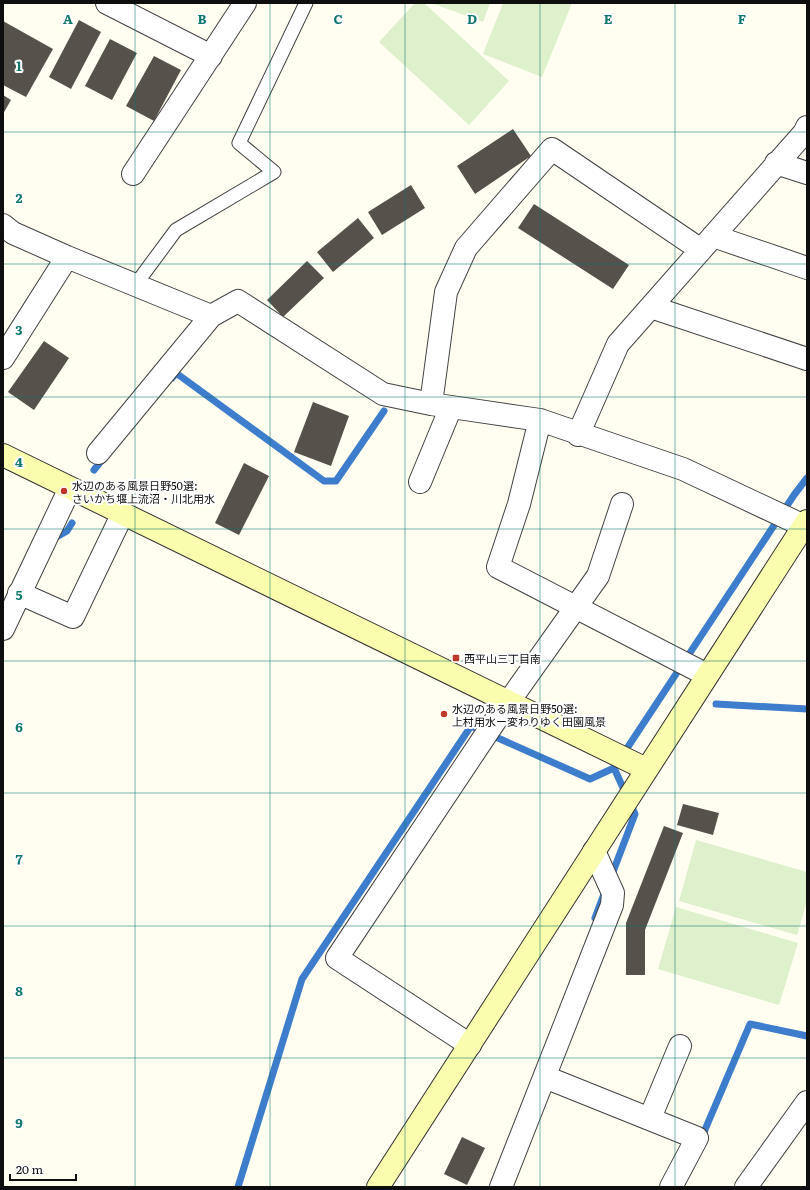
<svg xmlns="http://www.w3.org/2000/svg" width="810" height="1190" viewBox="0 0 810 1190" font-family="Literata,'Noto Sans JP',serif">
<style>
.pitch{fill:#def0cc}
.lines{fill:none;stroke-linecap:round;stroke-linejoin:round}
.stream{stroke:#3e7dcb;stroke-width:7}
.building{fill:#57514b}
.lane-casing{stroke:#414141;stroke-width:15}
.street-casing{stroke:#414141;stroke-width:24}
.secondary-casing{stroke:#303030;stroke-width:24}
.lane{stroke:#fff;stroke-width:13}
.street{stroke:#fff;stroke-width:22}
.secondary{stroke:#fafdad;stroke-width:22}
.grid{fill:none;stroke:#0f766e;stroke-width:1;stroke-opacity:0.55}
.poi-dot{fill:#bc3829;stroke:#fff;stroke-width:1.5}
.labels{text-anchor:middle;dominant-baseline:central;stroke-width:4;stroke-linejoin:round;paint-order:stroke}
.poi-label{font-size:11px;fill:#0e0e0e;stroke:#fff;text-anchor:start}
.grid-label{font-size:13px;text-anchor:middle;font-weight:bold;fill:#0f766e;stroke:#fff;stroke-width:4;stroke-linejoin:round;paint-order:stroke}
</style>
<rect width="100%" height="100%" fill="#fffef0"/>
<!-- pitch -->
<path class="pitch" d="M415 3H424L509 81 469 125 379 42Z
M431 3H490L483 22Z
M503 3H572L542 77 483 54Z
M696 840 807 872V901L797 935 679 901Z
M676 907 798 943 779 1005 658 969Z"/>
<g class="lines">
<!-- stream -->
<path class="stream" d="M172 378 176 373 324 481H336L384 411
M94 470 105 456
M53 539 67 531 72 523
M716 704 807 709
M611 877 635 814 614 768
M595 918 604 894
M701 1139 750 1024 807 1036
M238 1187 302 979 471 726 590 779 614 768 794 495 807 478"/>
</g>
<!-- building -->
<path class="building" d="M79 20 101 32 71 89 49 77Z
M3 21 53 49 26 97 3 85Z
M110 39 137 53 112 100 85 86Z
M154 56 181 70 154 121 126 106Z
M3 95 11 100 3 114Z
M513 129 531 156 475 194 457 166Z
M411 185 425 208 382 235 368 212Z
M534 204 629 265 613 289 518 228Z
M358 218 374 238 333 272 317 252Z
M307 261 324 278 283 317 267 300Z
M44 341 69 358 34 410 8 392Z
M313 402 349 416 331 466 294 452Z
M244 463 269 476 239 535 215 523Z
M683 804 719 813 713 835 677 825Z
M664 826 683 833 645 930V975H626V923Z
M462 1137 485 1148 467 1185 444 1174Z"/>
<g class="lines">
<defs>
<path id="lane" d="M136 284 176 230 274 172 239 143 306 3"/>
<path id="street" d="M107 3 211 56
M776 163 807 173
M133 174 245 3
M3 225 13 233 67 257 211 316 238 301 383 394 431 404 540 420 683 469 804 526
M713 236 807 268
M651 307 807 359
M3 358 67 257
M431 404 446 292 466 248 552 149 701 250
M540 420 519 504 498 567 707 675
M578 435 618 344 804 133 807 127
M98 453 211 316
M420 482 451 407
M19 593 73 617 123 513
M3 629 70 488
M470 1045 337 958 493 724 598 576 622 504
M545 1077 697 1138 671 1187
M650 1118 680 1046
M501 1187 612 905 613 893 594 851
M746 1187 807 1102"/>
<path id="secondary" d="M3 455 646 769
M378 1187 807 521"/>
</defs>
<!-- lane casing -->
<use href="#lane" class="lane-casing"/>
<!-- street casing -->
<use href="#street" class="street-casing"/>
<!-- secondary casing -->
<use href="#secondary" class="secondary-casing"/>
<!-- lane -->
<use href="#lane" class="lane"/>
<!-- street -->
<use href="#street" class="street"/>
<!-- secondary -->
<use href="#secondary" class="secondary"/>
</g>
<!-- grid -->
<path class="grid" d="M135 3V1187M270 3V1187M405 3V1187M540 3V1187M675 3V1187M3 132H807M3 264H807M3 397H807M3 529H807M3 661H807M3 793H807M3 926H807M3 1058H807"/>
<!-- markers -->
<g class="poi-dot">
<circle cx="64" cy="491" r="4"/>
<rect x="452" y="654" width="8" height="8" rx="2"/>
<circle cx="444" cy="714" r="4"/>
</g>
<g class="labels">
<!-- poi labels -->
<g class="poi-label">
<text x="72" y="485">水辺のある風景日野50選:<tspan x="72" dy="13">さいかち堰上流沼・川北用水</tspan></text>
<text x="464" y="658">西平山三丁目南</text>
<text x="452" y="708">水辺のある風景日野50選:<tspan x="452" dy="13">上村用水ー変わりゆく田園風景</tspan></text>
</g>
</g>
<g class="grid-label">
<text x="68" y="24">A</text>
<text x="202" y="24">B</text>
<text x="338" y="24">C</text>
<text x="472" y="24">D</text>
<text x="608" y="24">E</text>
<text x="742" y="24">F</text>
<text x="19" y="71">1</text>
<text x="19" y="203">2</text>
<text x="19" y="335">3</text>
<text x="19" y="467">4</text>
<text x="19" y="600">5</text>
<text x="19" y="732">6</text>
<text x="19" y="864">7</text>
<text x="19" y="996">8</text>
<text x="19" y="1128">9</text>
</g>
<!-- border -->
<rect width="810" height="1190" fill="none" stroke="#0e0e0e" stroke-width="8"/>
<!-- scale -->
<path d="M10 1174v6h66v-6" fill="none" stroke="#0e0e0e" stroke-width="2"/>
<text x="16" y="1174" font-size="12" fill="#0e0e0e" stroke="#ffffff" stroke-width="3" paint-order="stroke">20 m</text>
</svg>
